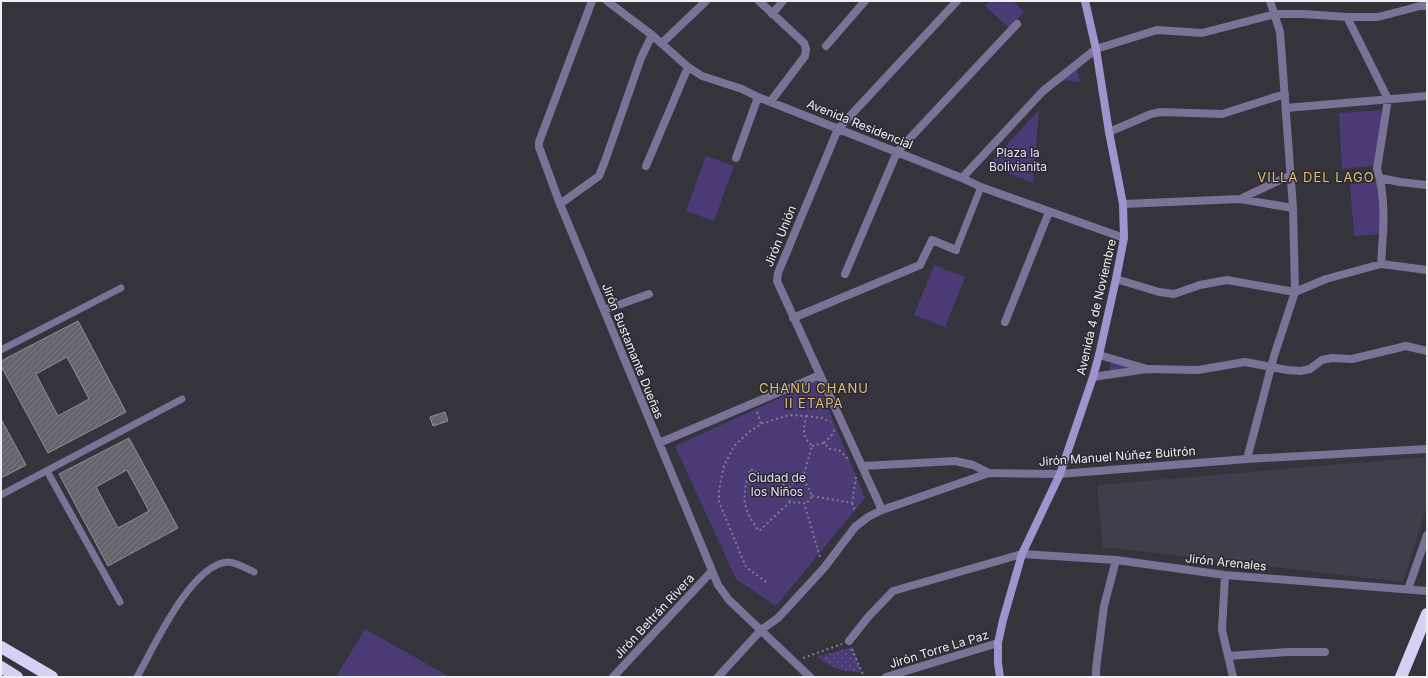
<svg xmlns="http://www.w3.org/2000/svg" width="1428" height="678" viewBox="0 0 1428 678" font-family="Inter,sans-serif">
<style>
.built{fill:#413e4b}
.grass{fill:url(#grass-dots)}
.green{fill:#4c3a77}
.building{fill:url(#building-hatch);stroke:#908e98;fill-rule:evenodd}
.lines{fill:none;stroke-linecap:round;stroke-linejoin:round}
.path{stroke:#817f86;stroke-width:2;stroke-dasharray:2 3;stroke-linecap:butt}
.lane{stroke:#7a7297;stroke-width:7}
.street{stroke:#7a7297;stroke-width:8}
.secondary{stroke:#a194ce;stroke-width:8}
.highway{stroke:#d7d0f4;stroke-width:12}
.labels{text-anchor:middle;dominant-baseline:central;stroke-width:3;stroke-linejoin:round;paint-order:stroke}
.street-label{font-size:12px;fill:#efeef3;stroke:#2b2932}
.park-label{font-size:12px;fill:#e3def5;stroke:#2b2932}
.neighbourhood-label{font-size:13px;letter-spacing:1px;fill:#e1be75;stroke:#2b2932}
</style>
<defs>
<pattern id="grass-dots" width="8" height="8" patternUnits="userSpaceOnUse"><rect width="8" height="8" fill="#4c3a77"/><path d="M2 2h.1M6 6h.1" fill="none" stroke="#66578b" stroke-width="1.8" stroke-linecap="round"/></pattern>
<pattern id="building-hatch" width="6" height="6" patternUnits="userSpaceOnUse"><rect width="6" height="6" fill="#65646d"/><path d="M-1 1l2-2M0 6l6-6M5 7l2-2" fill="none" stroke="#7b7a82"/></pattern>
</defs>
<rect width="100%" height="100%" fill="#35333c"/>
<!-- built -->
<path class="built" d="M1427 457V506L1403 582 1103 547 1097 485Z"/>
<!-- grass -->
<path class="grass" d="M853 647 861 672C841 672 833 668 817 657Z"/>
<!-- green -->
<path class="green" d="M990 1H1013L1024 12 1009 28 985 6Z
M1076 64 1080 82 1062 80Z
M1039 110 1033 183 988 165Z
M1381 110V165L1342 169 1339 113Z
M706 156 734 166 714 221 686 211Z
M1385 181 1388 234 1354 236 1350 184Z
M934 265 965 277 945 327 914 315Z
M1112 362 1133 368 1108 372Z
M817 381 865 498 776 606 736 579 675 446Z
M365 629 450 677H336Z"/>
<!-- building -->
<path class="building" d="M78 321 126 412 48 453 1 366V361ZM67 357 89 399 58 416 36 374Z
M445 412 448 421 433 426 430 417Z
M1 419 26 465 1 478Z
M129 438 178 528 108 566 59 474ZM127 470 149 511 118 528 96 487Z"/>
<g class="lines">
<!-- path -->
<path class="path" d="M757 412 761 424
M806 416 822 418 831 422
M824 443 832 435 835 429
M812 446 824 443 830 449 839 450 848 459
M789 487 750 469C742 497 741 507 759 531L790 502 804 503 820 557
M812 496 852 503 856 477
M790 502 788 496 789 487 793 483 802 481 808 486 812 496 809 501 804 503
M852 503 855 511
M766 582 746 567 719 502V490L724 466 734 446 749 432 761 424 789 415 806 416C804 429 801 436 812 446L802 481
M852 649 864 677
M803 658 842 644"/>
<!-- lane -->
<path class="lane" d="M956 250 981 187
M1 350 121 288
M47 471 120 602
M1 495 182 399
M137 677C154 647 191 564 228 562 236 562 247 569 254 572"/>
<!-- street -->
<path class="street" d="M592 1 539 142V147L560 204 718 585 729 600 810 677
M607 1 652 35 688 67 702 76 742 89 758 97 962 178 981 187 1124 238
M759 1 804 43 806 49 805 56 771 101
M772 14 783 1
M1347 17 1388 99 1377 169C1387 200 1383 233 1381 264
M662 43 706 1
M826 46 865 1
M1286 108 1427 96
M1109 132 1151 114 1161 112 1222 114 1285 94
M736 158 758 97
M646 166 688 67
M962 178 1043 91 1096 49 1157 30 1202 33 1275 14H1304L1347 17H1378L1420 6H1427
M1380 178 1400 182 1427 185
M1240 199 1291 175
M560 204 599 176 605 161 641 58 652 35
M1123 204 1240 199 1293 208
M845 274 897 152 1017 24
M1116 279 1159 292 1174 294 1200 285 1227 280 1295 292 1326 279 1381 264 1427 270
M604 310 649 294
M793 318 920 265 932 240 956 250
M1005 322 1049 212
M1099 355 1144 368
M1093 377 1147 369 1198 370 1245 362 1287 370 1301 371 1310 369 1322 360 1332 358 1352 359 1406 346 1427 351
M659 443 820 375
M1247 459 1274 356 1295 292 1293 208 1280 32 1270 1
M863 466 955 461 973 465 989 473
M882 510 777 281 778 273 838 129 957 1
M1225 575 1222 630 1233 677
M1408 589 1427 535
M849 641 869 616 893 591 1022 554 1116 560 1225 575 1427 591
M1228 656 1287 652H1325
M613 677 711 572
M718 677 761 630 778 618 824 568 855 527 868 517 882 510 989 473 1060 474 1247 459 1427 449
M886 677 998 643
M1096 677V669L1104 606 1116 560"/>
<!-- secondary -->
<path class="secondary" d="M1000 677 998 663V643L1003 620 1022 554 1060 474 1093 377 1099 355 1116 279 1124 238 1123 204 1109 132 1096 49 1085 1"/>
<!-- highway -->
<path class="highway" d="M1 647 52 677
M1 667 17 677
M1401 677 1427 614"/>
</g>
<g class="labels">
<!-- street labels -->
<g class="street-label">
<text transform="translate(860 124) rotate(22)">Avenida Residencial</text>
<text transform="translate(780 236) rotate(-68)">Jirón Unión</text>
<text transform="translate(1096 307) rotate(-77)">Avenida 4 de Noviembre</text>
<text transform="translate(633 351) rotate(68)">Jirón Bustamante Dueñas</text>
<text transform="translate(1117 456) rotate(-4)">Jirón Manuel Núñez Buitrón</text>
<text transform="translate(1226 562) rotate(6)">Jirón Arenales</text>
<text transform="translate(654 616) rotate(-47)">Jirón Beltrán Rivera</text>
<text transform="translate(939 649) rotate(-17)">Jirón Torre La Paz</text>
</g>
<!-- park labels -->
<g class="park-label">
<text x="1018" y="152">Plaza la<tspan x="1018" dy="14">Bolivianita</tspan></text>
<text x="777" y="477">Ciudad de<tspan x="777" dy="14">los Niños</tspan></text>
</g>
<!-- neighbourhood labels -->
<g class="neighbourhood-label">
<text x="1316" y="177">VILLA DEL LAGO</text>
<text x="814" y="388">CHANU CHANU<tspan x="814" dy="15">II ETAPA</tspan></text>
</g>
</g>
<!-- border -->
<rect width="1428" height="678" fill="none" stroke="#efeef3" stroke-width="4"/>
</svg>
